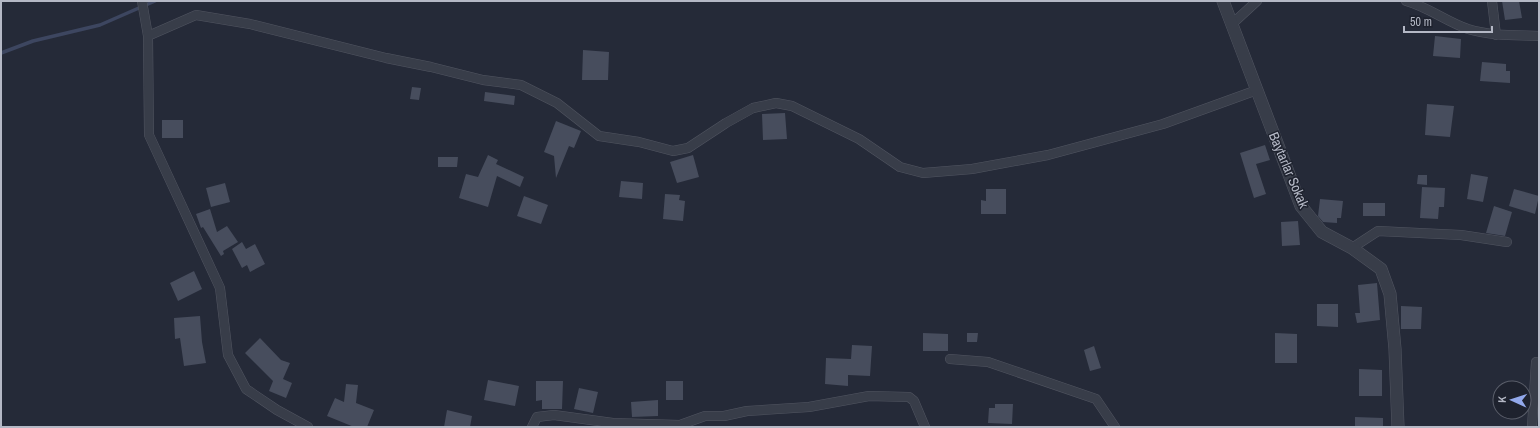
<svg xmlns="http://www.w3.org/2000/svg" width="1540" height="428" viewBox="0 0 1540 428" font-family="'Archivo Narrow',sans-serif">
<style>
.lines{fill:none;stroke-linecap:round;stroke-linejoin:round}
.stream{stroke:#3d4660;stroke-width:3.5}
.building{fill:#474d5d}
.minor-casing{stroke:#515561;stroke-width:10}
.tertiary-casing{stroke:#515561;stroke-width:13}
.minor{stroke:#383d49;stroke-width:9}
.tertiary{stroke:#383d49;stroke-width:12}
.labels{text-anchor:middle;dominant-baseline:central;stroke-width:3;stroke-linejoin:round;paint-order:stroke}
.street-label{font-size:14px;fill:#b4b8c5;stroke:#1e222e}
</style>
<rect width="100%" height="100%" fill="#252a38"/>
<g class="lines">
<!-- stream -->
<path class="stream" d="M1 53 33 41 100 25 155 1"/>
</g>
<!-- building -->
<path class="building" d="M1502 1H1519L1522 18 1505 20Z
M1435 36 1461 39 1460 58 1433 56Z
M583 50 609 52 608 80H582Z
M1482 62 1506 64V71H1510V83L1480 81Z
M412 87 421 88 419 100 410 99Z
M485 92 515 96 514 105 484 101Z
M1427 104 1454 106 1450 137 1425 135Z
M785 113 787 139 763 140 762 114Z
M162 120H183V138H162Z
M556 121 581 131 574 148 569 146 556 178 554 156 544 152Z
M1265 145 1270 160 1256 164 1266 194 1254 198 1240 153Z
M488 155 498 160 496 164 524 177 520 187 497 176 488 207 459 198 466 174 478 177Z
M693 155 699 177 677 183 670 162Z
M438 157H458L457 167H438Z
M1471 174 1488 177 1483 202 1467 199Z
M1418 175H1427V185L1417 184Z
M621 181 643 183 642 199 619 197Z
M225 183 230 202 211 207 206 188Z
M1422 187 1445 188 1444 207H1439L1438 219 1420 218Z
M986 189H1006V214H981V200L986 201Z
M1514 189 1539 196 1535 214 1509 206Z
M665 194 680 195 679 200 685 201 683 221 663 219Z
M524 196 548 205 541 224 517 216Z
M1320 199 1343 201 1341 218H1337V223L1323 222 1318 216Z
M1363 203H1385V216H1363Z
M1494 206 1512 212 1505 236 1486 233Z
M210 209 217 232 227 226 238 242 223 251 224 254 221 256 203 227 201 228 196 214Z
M1298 221 1300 245 1282 246 1281 222Z
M242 242 246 249 255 244 265 264 250 272 247 265 242 268 232 249Z
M194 271 202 289 178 301 170 283Z
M1377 283 1380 320 1357 323 1355 313H1360L1358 285Z
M1317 304H1338V327L1317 326Z
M1401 306 1422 307 1421 329H1401Z
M200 316 202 342 206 363 184 366 180 338 175 339 174 318Z
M923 333 948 334V351H923Z
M967 333H978L977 342H967Z
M1275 333 1297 334V363H1275Z
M260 338 281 360 290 363 283 379 292 383 286 398 269 391 273 381 245 353Z
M852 345 872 346 870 376 848 375V386L825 384 826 358 851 359Z
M1094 346 1101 368 1090 371 1084 350Z
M1359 369 1382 370V396H1359Z
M488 380 519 386 515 406 484 400Z
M536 381H563L562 409H542V400L536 401Z
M666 381H683V400H666Z
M346 384 358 385 356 403 374 410 367 427H354L327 416 335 398 344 402Z
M579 388 598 392 593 413 574 409Z
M658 400V416L632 417 631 402Z
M995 404H1013L1012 424 988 423 989 408H995Z
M447 410 472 416 470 427H444Z
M1355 417 1383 418V427H1355Z"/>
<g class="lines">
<defs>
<path id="minor" d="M142 1 148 36 149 135 220 288 228 355 246 389 277 410 308 427
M1406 1C1428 7 1447 22 1468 29 1491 36 1516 35 1539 36
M1492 1 1496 35
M1232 24 1257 1
M148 36 196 15 250 24 386 58 431 67 483 80 521 85 557 103 599 136 639 142 673 151 688 148 726 123 753 108 776 103 792 106 859 139 900 167 923 173 972 169 1048 155 1163 124 1257 90
M1352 248 1378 231 1461 235 1507 242
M950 359 988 362 1096 399 1115 427
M532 427 537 417 554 415 613 423 680 425 705 416H724L747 411 809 407 869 396 909 397 914 401 925 427
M1532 427 1536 362"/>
<path id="tertiary" d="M1223 1 1301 206 1322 232 1352 248 1381 269 1390 294 1395 349 1398 427"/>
</defs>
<!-- minor casing -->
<use href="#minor" class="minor-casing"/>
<!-- tertiary casing -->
<use href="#tertiary" class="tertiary-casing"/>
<!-- minor -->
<use href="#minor" class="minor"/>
<!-- tertiary -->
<use href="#tertiary" class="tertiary"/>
</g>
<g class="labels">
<!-- street labels -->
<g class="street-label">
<text transform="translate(1289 170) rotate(67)">Baytarlar Sokak</text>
</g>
</g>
<!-- border -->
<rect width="1540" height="428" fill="none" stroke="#b4b8c5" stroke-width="4"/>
<!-- north arrow -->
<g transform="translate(1512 400) rotate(273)"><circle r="19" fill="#1e222e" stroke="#5a5e6a"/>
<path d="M0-3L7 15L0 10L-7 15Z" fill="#92a8eb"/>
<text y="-6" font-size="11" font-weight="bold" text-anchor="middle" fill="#b4b8c5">K</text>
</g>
<!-- scale -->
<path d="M1404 26v6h88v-6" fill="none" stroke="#b4b8c5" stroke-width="2"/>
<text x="1410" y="26" font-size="12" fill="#b4b8c5" stroke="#1e222e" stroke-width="3" paint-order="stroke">50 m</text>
</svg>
